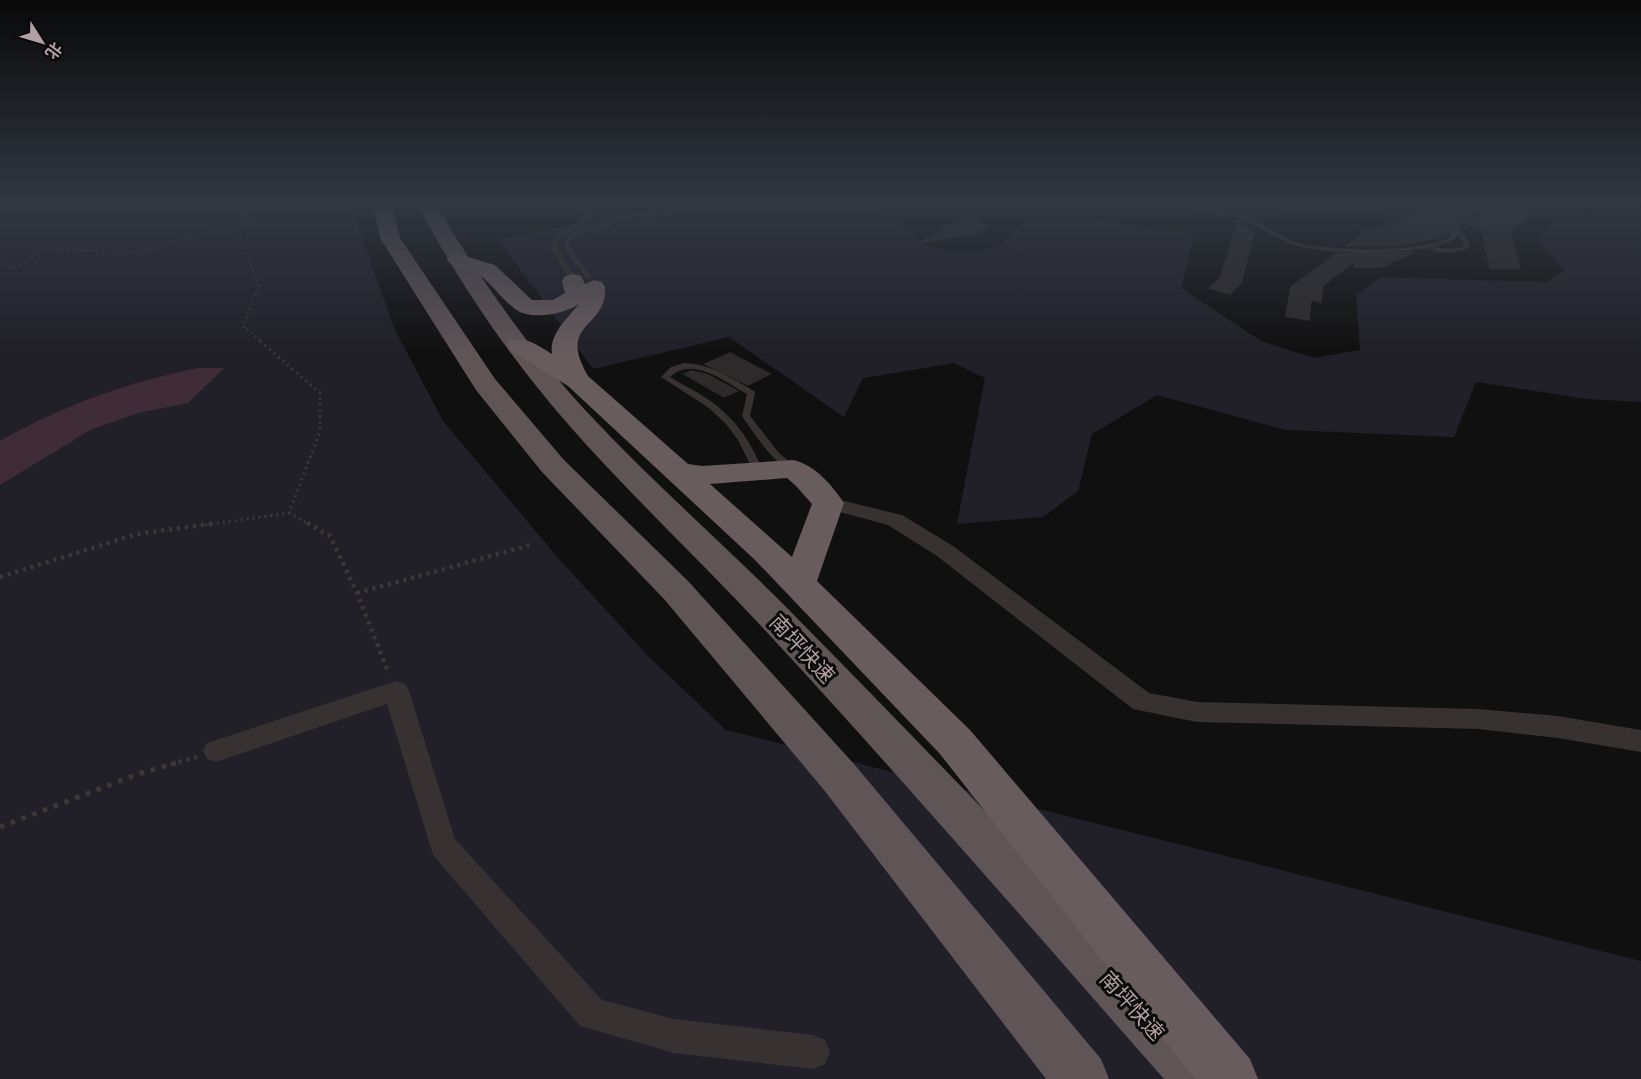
<svg xmlns="http://www.w3.org/2000/svg" width="1641" height="1079" viewBox="0 0 1641 1079" font-family="Commissioner,'Noto Sans SC',sans-serif">
<style>
.green{fill:#212029}
.water{fill:#402c36}
.building{fill:#2e2a2b;stroke:#2e2a2a;stroke-width:1.5}
.lines{fill:none;stroke-linecap:round;stroke-linejoin:round}
.path-far3{stroke:#3e3738;stroke-width:2;stroke-dasharray:2 3;stroke-linecap:butt}
.path-far2{stroke:#3e3738;stroke-width:3;stroke-dasharray:2 4;stroke-linecap:butt}
.path-far1{stroke:#3e3738;stroke-width:4.5;stroke-dasharray:3 5;stroke-linecap:butt}
.path{stroke:#3e3738;stroke-width:5;stroke-dasharray:4.5 7;stroke-linecap:butt}
.service{fill:#373131;fill-rule:evenodd}
.minor{fill:#373131;fill-rule:evenodd}
.trunk{fill:#5f5456;fill-rule:evenodd}
.motorway{fill:#685c5f;fill-rule:evenodd}
.labels{text-anchor:middle;dominant-baseline:central;stroke-width:6;stroke-linejoin:round;paint-order:stroke}
.street-label{font-size:21px;fill:#b3a0a5;stroke:#0c0b0b}
</style>
<rect width="100%" height="100%" fill="#111010"/>
<!-- green -->
<path class="green" d="M0 203H357V224L395 330 443 421 559 559 649 657 726 730 1641 961V1079H0Z
M679 203H879L927 246 962 253 998 247 1035 213 1194 233 1181 288 1261 341 1314 358 1360 350 1356 295 1381 277 1546 282 1565 270 1538 241 1555 219 1641 208V402L1587 399 1476 382 1454 437 1286 430 1157 395 1092 434 1078 491 1043 517 957 524 985 378 954 363 863 378 844 417 729 337 593 369 498 239Z"/>
<!-- water -->
<path class="water" d="M1225 203H1394L1391 208C1337 219 1279 209 1225 203Z
M198 368H224L188 403 138 413 90 430 0 485V441C61 406 129 382 198 368Z"/>
<!-- building -->
<path class="building" d="M1437 203H1482L1460 216 1447 236 1396 246H1346L1363 234 1359 230H1376Z
M1500 203H1545L1510 232 1520 268H1490L1482 230 1467 227 1463 229 1473 218Z
M970 213 988 228 977 230 982 233 921 242Z
M1238 221 1254 233 1241 283 1230 294 1209 288 1220 279Z
M1414 252 1382 267H1356L1352 263 1323 285 1321 302 1311 300 1309 320 1286 316 1291 287 1336 254Z
M730 353 770 374 748 385 705 364Z
M691 371 708 375 737 391 724 397 684 374Z"/>
<g class="lines">
<!-- path-far3 -->
<path class="path-far3" d="M238 228 258 203
M0 264 12 267 32 261 35 252 47 248 141 253 180 239 238 228 259 286 243 326 262 342"/>
<!-- path-far2 -->
<path class="path-far2" d="M260 341 320 393V431L289 513
M205 525 289 513 310 525"/>
<!-- path-far1 -->
<path class="path-far1" d="M307 523 330 536 357 593 389 674
M0 577 137 534 216 523
M357 593 531 545
M171 764 197 757"/>
<!-- path -->
<path class="path" d="M0 827 141 773 176 763"/>
<!-- service -->
<path class="service" d="M721 203H737L734 205 619 220 618 222C602 231 586 230 570 242V247L592 278 591 279H587L564 247 565 240 573 234 587 228 582 226C571 230 560 234 556 246L577 281 575 282H571L550 246 558 233 578 223V221L585 214 603 211 619 216ZM603 215 613 217V220C603 225 594 227 584 222L589 217Z
M1141 203C1174 202 1219 206 1250 218 1267 225 1282 238 1299 243 1335 252 1416 252 1449 238 1457 218 1475 202 1498 203 1483 211 1469 214 1459 230L1470 242 1469 248C1458 253 1437 255 1428 248 1390 254 1331 256 1294 245 1272 238 1254 222 1231 216 1203 209 1173 208 1144 205ZM1457 235 1464 242 1463 247 1452 249 1435 247 1454 240Z
M684 363C711 364 731 378 754 391L755 393 750 416 779 453 796 467 798 469 796 471C779 473 752 430 742 416L747 394C725 382 693 355 670 377 681 384 692 389 703 396 732 414 751 440 763 472L761 474H755L738 440 726 424 709 408 661 377 671 367Z"/>
<!-- minor -->
<path class="minor" d="M570 203H584L598 214 592 218Z
M828 497 902 515 953 546 1149 693 1197 702 1478 709 1558 716 1641 730V752L1558 738 1478 729 1197 722 1133 709 937 556 888 525 821 507 818 503 821 499Z
M396 681 405 684 409 691 455 839 602 1000 674 1019 813 1035 825 1040 830 1052 825 1064 813 1069 674 1053 580 1026 433 855 387 704 216 762 207 759 203 751 207 743Z"/>
<!-- trunk -->
<path class="trunk" d="M373 203H391L400 238 495 379 564 460 688 581 854 764 1101 1059 1109 1079H1046L824 790 664 599 542 472 476 390 380 238Z
M417 203H435C478 276 528 348 586 411 651 481 724 544 791 612 936 759 1079 909 1221 1059L1229 1079H1164C1031 928 900 776 763 628 699 559 629 494 567 423 511 359 455 278 417 203Z"/>
<!-- motorway -->
<path class="motorway" d="M458 254 495 265 532 300H553L565 293 562 281 565 276 573 274 581 276 585 284 594 280 602 282 605 287C608 329 556 321 588 376L688 464 702 466 793 460C815 465 832 485 844 503L817 581 970 730 1250 1059 1258 1079H1195L940 754 755 560 568 386 510 350 507 345 510 340C527 336 538 346 552 354 549 334 567 319 579 304 564 314 531 321 515 309 503 300 493 286 481 276 471 269 455 270 447 260L451 256ZM787 478 796 486 812 504 792 557 710 484Z"/>
</g>
<!-- sky -->
<linearGradient id="sky" x2="0" y2="1"><stop stop-color="#090909"/><stop offset="0.57" stop-color="#323742"/><stop offset="1" stop-color="#323742" stop-opacity="0"/></linearGradient>
<rect width="1641" height="354" fill="url(#sky)"/>
<g class="labels">
<!-- street labels -->
<g class="street-label">
<text transform="translate(803 648) rotate(47)">南坪快速</text>
<text transform="translate(1133 1005) rotate(48)">南坪快速</text>
</g>
</g>
<!-- north arrow -->
<g transform="translate(42 42) rotate(127)" stroke="#0c0b0b" stroke-width="4.5" paint-order="stroke">
<path d="M0-4.5L10 22L0 15L-10 22Z" fill="#b3a0a5"/>
<text y="-9" font-size="16" font-weight="bold" text-anchor="middle" fill="#b3a0a5">北</text>
</g>
</svg>
